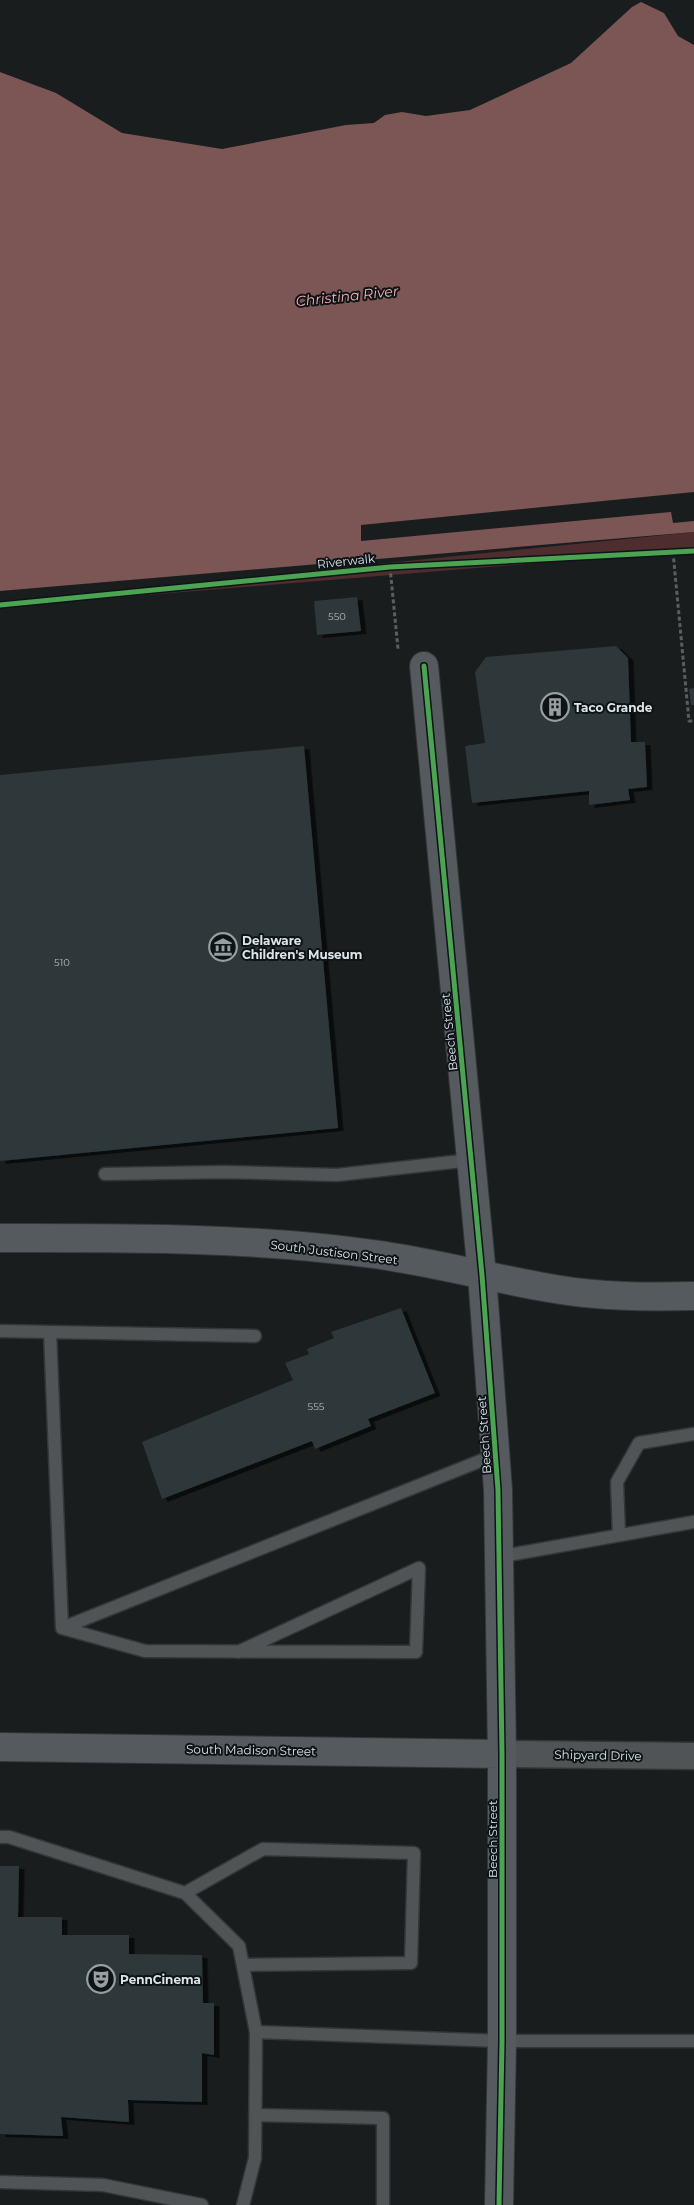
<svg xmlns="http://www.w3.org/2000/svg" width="694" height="2205" viewBox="0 0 694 2205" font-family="Montserrat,sans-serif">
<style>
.green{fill:#4d2d2d}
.water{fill:#7c5655}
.pier{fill:#191d1e}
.building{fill:#2e373b;filter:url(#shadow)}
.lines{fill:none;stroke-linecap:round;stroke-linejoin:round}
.lane-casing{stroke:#343738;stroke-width:15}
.street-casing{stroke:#343738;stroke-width:29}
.secondary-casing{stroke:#343738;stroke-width:30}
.path{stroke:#5b5e5f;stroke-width:3;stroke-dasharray:4 2.5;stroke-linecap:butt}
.lane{stroke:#515456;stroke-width:12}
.street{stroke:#515456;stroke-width:26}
.secondary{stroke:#545a5e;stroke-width:28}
.cycleway-casing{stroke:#0d1418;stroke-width:8}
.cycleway{stroke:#4ca352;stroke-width:5}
.labels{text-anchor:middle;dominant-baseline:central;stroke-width:4;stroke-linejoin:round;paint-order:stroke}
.number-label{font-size:10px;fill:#b2b8ba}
.street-label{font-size:12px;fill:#dee3e5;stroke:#0d1418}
.poi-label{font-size:12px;font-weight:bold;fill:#dee3e5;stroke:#0d1418;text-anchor:start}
.water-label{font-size:14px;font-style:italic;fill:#f9b0ad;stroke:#0d1418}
</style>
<defs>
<filter id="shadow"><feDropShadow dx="5.5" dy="3" stdDeviation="0" flood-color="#0009"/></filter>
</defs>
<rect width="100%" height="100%" fill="#191d1e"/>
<!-- green -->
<path class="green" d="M694 532V554L673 552 0 607V602Z"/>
<!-- water -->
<path class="water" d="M641 2 664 13 678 36 694 45V532L0 591V72L56 93 122 133 222 149 346 125 374 123 385 115 402 112 426 116 470 110 571 63 632 7Z"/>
<!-- pier -->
<path class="pier" d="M694 492V521L673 523 671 512 361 541V525Z"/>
<!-- building -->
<path class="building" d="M357 597 361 631 317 635 314 601Z
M616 646 628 658 631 742H645L647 787 628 789 630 800 589 805V791L472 803 465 746 485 743 475 672 486 657Z
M694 688V705H691L689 689Z
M304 746 338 1128 0 1161V775Z
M401 1308 435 1393 368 1419 371 1426 315 1449 312 1441 162 1499 142 1442 293 1380 285 1363 309 1354 307 1349 334 1338 331 1332Z
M0 1866H19L18 1917H62V1935H129V1954L202 1955 203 2003H214V2055L202 2053V2102L128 2100 129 2122 61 2117 63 2136 0 2134Z"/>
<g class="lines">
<defs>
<path id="lane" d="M105 1174 224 1172 337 1175 471 1160
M0 1331 255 1336
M50 1332 62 1628 145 1651 416 1652 419 1568 238 1652
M619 1535 617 1482 639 1443 694 1434
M498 1557 694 1522
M62 1628 495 1455
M0 1837H9L185 1893 239 1946 256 2032
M185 1893 263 1849 414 1853 411 1963 243 1965
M255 2115 383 2118V2205
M0 2182 103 2185 202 2205
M243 2205 255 2158 256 2032 502 2041H694"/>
<path id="street" d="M502 1754 694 1756"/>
<path id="secondary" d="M424 666 482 1275 498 1490 502 1754V2041L499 2205
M0 1238C124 1238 250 1237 373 1254 434 1262 494 1279 555 1289 600 1297 648 1297 694 1296
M0 1747 502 1754"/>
</defs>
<!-- lane casing -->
<use href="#lane" class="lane-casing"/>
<!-- street casing -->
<use href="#street" class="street-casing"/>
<!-- secondary casing -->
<use href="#secondary" class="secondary-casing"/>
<!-- path -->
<path class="path" d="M673 552 689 721H694
M390 567 398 649"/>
<!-- lane -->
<use href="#lane" class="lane"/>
<!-- street -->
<use href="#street" class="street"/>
<!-- secondary -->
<use href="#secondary" class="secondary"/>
<defs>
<path id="cycleway" d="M0 605 390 567 694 551
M424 666 482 1275 498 1490 502 1754V2041L499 2205"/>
</defs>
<!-- cycleway casing -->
<use href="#cycleway" class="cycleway-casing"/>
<!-- cycleway -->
<use href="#cycleway" class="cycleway"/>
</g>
<!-- icons -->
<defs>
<symbol id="building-ring" viewBox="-11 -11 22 22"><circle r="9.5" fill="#0d1418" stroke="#999e9f" stroke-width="1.5"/><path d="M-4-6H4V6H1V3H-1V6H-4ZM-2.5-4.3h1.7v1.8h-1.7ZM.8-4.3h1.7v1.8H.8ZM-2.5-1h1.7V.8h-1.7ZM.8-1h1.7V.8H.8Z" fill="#999e9f"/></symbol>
<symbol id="museum-ring" viewBox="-11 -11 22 22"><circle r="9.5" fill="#0d1418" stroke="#999e9f" stroke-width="1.5"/><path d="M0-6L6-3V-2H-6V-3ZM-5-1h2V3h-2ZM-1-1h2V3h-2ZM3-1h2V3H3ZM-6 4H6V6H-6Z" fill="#999e9f"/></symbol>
<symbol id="theatre-ring" viewBox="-11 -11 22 22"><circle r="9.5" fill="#0d1418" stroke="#999e9f" stroke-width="1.5"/><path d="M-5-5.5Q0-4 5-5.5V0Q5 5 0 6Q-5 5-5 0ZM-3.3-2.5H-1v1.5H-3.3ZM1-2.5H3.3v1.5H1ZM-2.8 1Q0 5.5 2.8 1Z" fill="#999e9f"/></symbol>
</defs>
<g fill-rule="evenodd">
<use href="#building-ring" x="539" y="691" width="32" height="32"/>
<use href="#museum-ring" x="207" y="931" width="32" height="32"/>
<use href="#theatre-ring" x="85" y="1963" width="32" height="32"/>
</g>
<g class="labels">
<!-- number labels -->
<g class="number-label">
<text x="337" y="616">550</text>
<text x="62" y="962">510</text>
<text x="316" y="1406">555</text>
</g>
<!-- street labels -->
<g class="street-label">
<text transform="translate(346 561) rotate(-6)">Riverwalk</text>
<text transform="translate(449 1032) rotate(-96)">Beech Street</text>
<text transform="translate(334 1252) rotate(7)">South Justison Street</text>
<text transform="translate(484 1435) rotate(-94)">Beech Street</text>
<text transform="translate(251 1750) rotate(1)">South Madison Street</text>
<text transform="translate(598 1755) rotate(1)">Shipyard Drive</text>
<text transform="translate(492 1839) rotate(-90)">Beech Street</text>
</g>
<!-- poi labels -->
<g class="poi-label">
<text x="574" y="707">Taco Grande</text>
<text x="242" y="940">Delaware<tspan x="242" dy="14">Children's Museum</tspan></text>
<text x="120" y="1979">PennCinema</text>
</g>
<!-- water labels -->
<g class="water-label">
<text transform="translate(347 296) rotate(-6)">Christina River</text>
</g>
</g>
</svg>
